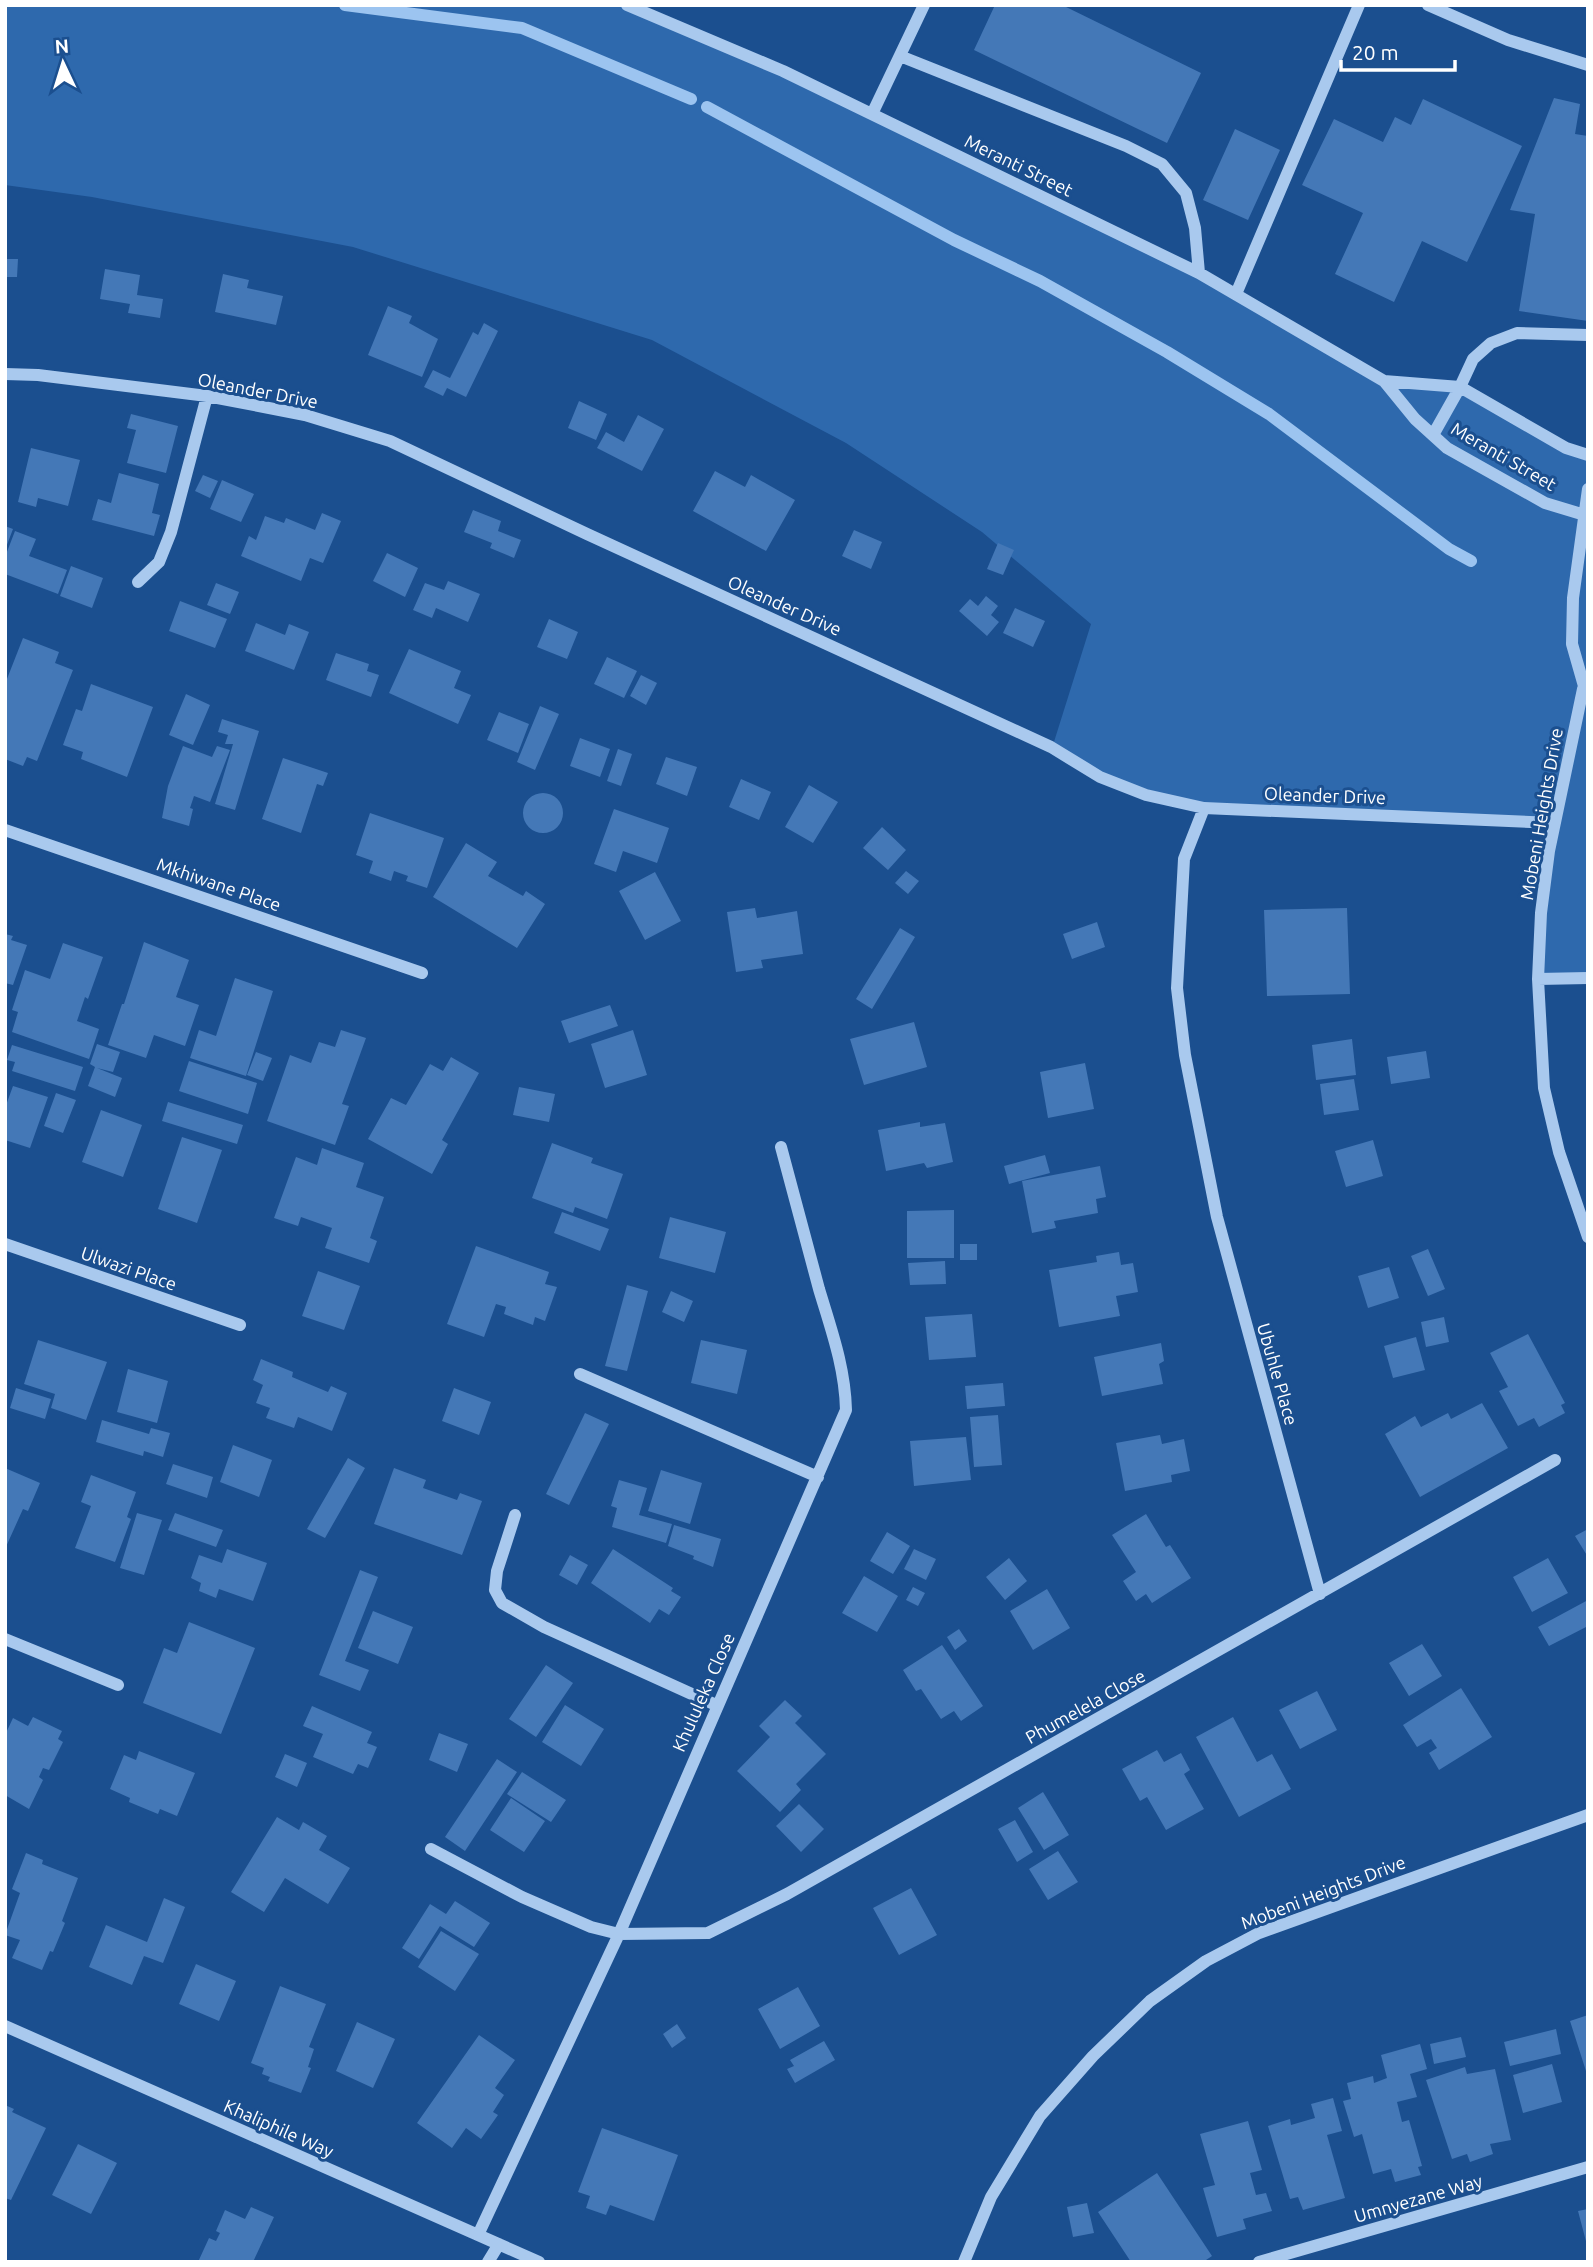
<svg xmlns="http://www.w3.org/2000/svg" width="1593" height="2267" viewBox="0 0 1593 2267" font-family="Ubuntu,sans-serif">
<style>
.green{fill:#2e69ad}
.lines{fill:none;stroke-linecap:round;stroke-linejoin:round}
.stream{stroke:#9cc4f0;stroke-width:12}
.building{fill:#4478b7}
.minor{stroke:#a9c9ee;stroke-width:12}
.labels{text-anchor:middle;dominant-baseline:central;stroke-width:6;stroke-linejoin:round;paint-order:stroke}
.street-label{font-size:18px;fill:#fff;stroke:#1b4f8f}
</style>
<rect width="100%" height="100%" fill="#1b4f8f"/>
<!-- green -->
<path class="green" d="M5 5H632L1200 273 1386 380 1434 382 1588 454V978H1539L1557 823 1204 806 1101 776 1053 745 1091 624 982 532 846 443 652 340 353 247 92 197 5 185Z"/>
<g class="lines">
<!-- stream -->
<path class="stream" d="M345 5 522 28 691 99
M707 107 954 240 1040 281 1167 352 1269 414 1449 549 1471 561"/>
</g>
<!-- building -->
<path class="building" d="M995 5H1062L1201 73 1167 143 974 50Z
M1554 98 1580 104 1575 134 1588 136V321L1519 311 1535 214 1510 210Z
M1423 99 1522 146 1467 262 1422 241 1394 302 1335 274 1363 213 1302 185 1334 119 1383 142 1395 117 1411 125Z
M1235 129 1280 150 1248 220 1203 200Z
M5 259H18L17 277H5Z
M105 269 140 275 137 295 163 299 160 318 128 313 130 304 100 299Z
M223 274 249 280 247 288 283 296 276 325 215 312Z
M388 306 412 316 409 323 438 339 422 377 368 355Z
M484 323 498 331 466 397 447 388 443 396 424 387 433 370 450 378 473 332 478 335Z
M579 401 607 414 596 440 568 428Z
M131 414 178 426 166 473 127 463 136 430 127 428Z
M638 415 664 429 642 471 597 448 606 432 624 442Z
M31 448 80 460 68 506 38 498 36 507 18 502Z
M715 471 745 487 751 475 795 500 766 551 693 511Z
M119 473 159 484 152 513 160 515 154 536 92 520 98 499 111 503Z
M203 475 218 481 210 498 195 491Z
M222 480 254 494 241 522 210 509Z
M473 510 501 521 498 531 521 540 514 558 490 548 492 543 464 532Z
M322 513 341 521 323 563 310 558 301 581 241 556 249 536 256 540 265 516 284 523 286 518 315 530Z
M5 526 13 529 5 550Z
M854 530 882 542 871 569 842 556Z
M15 531 36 539 29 556 67 570 58 594 5 574V557Z
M998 543 1014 550 1003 575 987 569Z
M387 553 418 568 405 597 373 581Z
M71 566 103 578 92 608 60 596Z
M448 581 480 594 468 622 436 608 432 618 413 610 425 583 444 590Z
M216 583 239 592 230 614 207 605Z
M986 596 998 606 991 615 999 622 987 636 959 611 970 599 978 606Z
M180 601 227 619 215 648 169 631Z
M1015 608 1045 621 1033 647 1003 633Z
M549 619 578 632 567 659 537 647Z
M256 623 285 635 289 624 309 632 294 670 245 651Z
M23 638 59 652 55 663 73 670 37 761 27 757 23 766 5 759V684Z
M409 649 461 671 454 688 471 695 458 724 389 693Z
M336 653 369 664 367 671 379 675 371 697 326 680Z
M607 657 637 671 624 698 594 684Z
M641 675 657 683 646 705 630 696Z
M91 684 153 707 127 777 81 759 83 752 63 745 76 709 82 711Z
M186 694 210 705 193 745 169 735Z
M540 706 559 714 535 770 517 762Z
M499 712 529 724 518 753 487 740Z
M222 719 259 731 235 810 215 804 233 744H225L228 735 218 732Z
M580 738 610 749 600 777 570 766Z
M183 746 212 757 217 746 230 750 210 802 194 796 190 808 193 809 189 826 162 818 168 786Z
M618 749 632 754 621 786 607 781Z
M666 757 697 767 687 796 656 784Z
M283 758 328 773 323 786 317 784 301 833 262 819Z
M741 779 771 792 759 820 729 807Z
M809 785 838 802 813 843 785 827Z
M523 813a20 20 0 1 1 40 0a20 20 0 1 1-40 0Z
M614 809 669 828 657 863 623 851 616 872 594 864Z
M370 813 444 838 427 888 406 881 408 876 394 871 391 881 369 873 373 861 356 855Z
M882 827 906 850 888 870 863 848Z
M466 843 497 862 488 876 523 896 526 891 545 904 517 948 433 897Z
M906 871 919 881 908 894 895 883Z
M655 872 681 921 645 940 619 891Z
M755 908 757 918 797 911 803 954 761 960 763 968 736 972 727 912Z
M1347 908 1350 994 1267 996 1264 910Z
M1097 922 1105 947 1072 959 1063 934Z
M900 928 915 937 872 1009 856 999Z
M5 934 13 936 11 940 27 945 13 985 5 983Z
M144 942 189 960 176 997 199 1005 185 1046 154 1035 146 1058 108 1045 122 1004H124Z
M63 943 103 957 88 999 85 997 77 1021 99 1029 89 1059 12 1032 18 1012 12 1010 25 970 50 979Z
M235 978 273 991 246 1076 190 1058 199 1030 216 1036Z
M610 1005 618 1026 569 1043 561 1021Z
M914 1022 927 1067 864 1085 850 1039Z
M341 1030 366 1038 342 1104 349 1106 335 1145 267 1121 290 1055 311 1063 319 1042 335 1047Z
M633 1030 647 1075 605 1088 591 1044Z
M1352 1039 1356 1075 1316 1080 1312 1045Z
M97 1044 120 1052 113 1072 97 1068 122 1078 115 1097 88 1086 95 1067 90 1064Z
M12 1045 83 1067 75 1091 12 1071 15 1062 7 1060Z
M1426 1051 1430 1078 1391 1084 1387 1057Z
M256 1052 272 1058 263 1081 247 1075Z
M451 1057 479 1073 442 1140 448 1144 432 1174 368 1139 391 1098 406 1105 430 1064 443 1071Z
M189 1061 257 1083 248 1114 179 1091Z
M1085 1063 1094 1109 1048 1118 1040 1072Z
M1354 1079 1359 1110 1324 1115 1320 1084Z
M13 1086 48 1097 30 1148 5 1140V1108Z
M519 1087 555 1094 549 1122 513 1115Z
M56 1093 76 1100 63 1133 44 1126Z
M168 1102 243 1125 237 1144 162 1121Z
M101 1110 142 1125 123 1177 82 1162Z
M920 1122V1127L945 1123 953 1162 927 1168 924 1163 886 1171 878 1130Z
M182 1137 222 1150 197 1223 158 1209Z
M1373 1140 1383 1176 1346 1187 1335 1151Z
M552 1143 593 1158 591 1163 623 1174 607 1219 575 1207 573 1213 532 1198Z
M322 1148 364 1163 356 1187 384 1197 370 1238 377 1241 369 1263 325 1248 332 1228 301 1217 298 1226 274 1218 296 1157 317 1165Z
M1045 1155 1050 1173 1009 1184 1004 1166Z
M1100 1166 1106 1197 1096 1199 1098 1213 1054 1221 1056 1228 1032 1233 1022 1181Z
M954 1210V1258H907V1211Z
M562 1212 609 1229 600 1251 554 1233Z
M670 1217 726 1232 715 1273 659 1258Z
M960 1244H977V1260H960Z
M476 1246 549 1272 545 1284 557 1287 545 1321 535 1317 533 1325 504 1314 506 1307 496 1304 484 1337 447 1324Z
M1428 1249 1445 1289 1428 1296 1411 1256Z
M1119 1252 1121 1265 1133 1263 1138 1292 1116 1296 1120 1316 1059 1327 1049 1270 1097 1262 1096 1256Z
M945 1261 946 1284 910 1285 908 1263Z
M1389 1267 1399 1298 1368 1308 1358 1276Z
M318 1271 360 1286 344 1330 302 1316Z
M627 1285 648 1291 627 1371 605 1366Z
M671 1291 693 1301 684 1322 662 1312Z
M972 1314 976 1357 929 1360 925 1317Z
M1444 1317 1449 1342 1426 1347 1421 1322Z
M1528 1334 1565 1403 1561 1405 1565 1413 1539 1427 1534 1418 1518 1426 1499 1391 1508 1387 1490 1353Z
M1416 1337 1425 1370 1393 1378 1384 1346Z
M38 1340 107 1362 86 1420 51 1408 55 1394 24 1384Z
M701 1340 747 1350 737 1394 691 1383Z
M1161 1343 1164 1361 1159 1364 1163 1384 1102 1396 1094 1357Z
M261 1359 293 1372 292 1377 328 1392 331 1386 347 1393 332 1431 298 1417 294 1428 266 1418 270 1408 256 1403 263 1385 253 1380Z
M128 1369 168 1381 157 1423 117 1412Z
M1003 1383 1005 1406 967 1409 965 1386Z
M16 1388 51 1399 45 1419 10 1408Z
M454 1388 491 1402 479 1435 442 1421Z
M1482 1403 1508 1448 1420 1497 1385 1434 1415 1416 1421 1427 1448 1413 1451 1419Z
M585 1413 609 1424 569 1505 546 1494Z
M998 1415 1002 1465 974 1467 970 1417Z
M102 1420 149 1434 151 1428 170 1433 163 1457 144 1451 143 1456 96 1442Z
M1160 1435 1162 1444 1184 1439 1190 1471 1171 1475 1172 1482 1125 1491 1116 1443Z
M966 1437 971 1480 914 1486 910 1441Z
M233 1445 272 1460 259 1497 220 1482Z
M348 1458 365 1468 325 1538 307 1529Z
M173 1464 213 1477 207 1498 166 1484Z
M5 1468 40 1483 28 1511 23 1509 5 1549Z
M394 1468 426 1480 423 1488 457 1500 460 1493 482 1501 462 1555 374 1524Z
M661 1470 702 1483 690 1524 648 1511Z
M91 1475 136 1492 127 1517 131 1519 115 1562 75 1548 91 1506 81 1502Z
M619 1480 647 1488 639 1515 672 1524 666 1543 612 1527 617 1508 611 1506Z
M137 1513 162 1520 144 1575 120 1568Z
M175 1513 223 1530 216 1547 168 1530Z
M1146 1514 1166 1547 1170 1545 1191 1578 1152 1603 1146 1594 1136 1601 1123 1581 1136 1572 1112 1535Z
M674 1525 721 1539 713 1567 693 1559 694 1556 668 1546Z
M1588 1529V1557L1575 1536Z
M887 1532 910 1546 893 1574 870 1561Z
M227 1549 267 1563 253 1601 219 1589 216 1598 199 1591 201 1583 191 1578 199 1555 222 1563Z
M613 1549 673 1588 671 1591 681 1597 669 1615 659 1609 650 1623 591 1583Z
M914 1549 936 1559 926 1580 904 1569Z
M570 1555 588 1565 577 1585 559 1575Z
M1009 1558 1027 1581 1005 1600 986 1577Z
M1548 1558 1568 1593 1532 1612 1513 1577Z
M360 1570 378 1577 345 1661 369 1670 360 1691 319 1675Z
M864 1576 898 1596 877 1632 842 1613Z
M913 1587 925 1593 918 1606 906 1600Z
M1047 1589 1070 1628 1033 1650 1010 1611Z
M1588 1600V1626L1549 1646 1538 1627Z
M373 1611 413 1627 398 1664 358 1648Z
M189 1622 255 1648 221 1734 143 1703 164 1648 177 1653Z
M959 1629 967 1641 955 1650 947 1637Z
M1422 1644 1442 1676 1409 1696 1389 1663Z
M942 1645 983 1706 961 1721 954 1711 941 1719 921 1689 916 1691 903 1670Z
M546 1665 573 1683 536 1737 509 1719Z
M1461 1688 1492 1737 1439 1770 1429 1753 1437 1748 1431 1739 1417 1747 1403 1725Z
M1317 1691 1337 1730 1300 1749 1279 1710Z
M785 1700 802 1716 795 1723 826 1754 796 1784 801 1790 780 1812 737 1771 770 1737 759 1726Z
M565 1705 604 1729 581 1766 542 1742Z
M312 1706 372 1732 367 1743 377 1747 368 1768 358 1764 353 1774 313 1757 323 1734 303 1726Z
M33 1717 62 1731 58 1739 63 1742 49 1770 43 1768 39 1777 43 1780 29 1809 5 1795V1735L13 1718 28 1726Z
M1233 1717 1257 1762 1272 1754 1291 1789 1239 1817 1196 1737Z
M439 1733 468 1744 457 1772 429 1760Z
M1157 1750 1164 1762 1181 1753 1190 1770 1184 1774 1204 1809 1166 1830 1147 1797 1140 1801 1122 1769Z
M139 1751 195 1773 177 1816 160 1809 158 1814 129 1802 130 1798 110 1789 124 1755 136 1760Z
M285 1754 307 1763 297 1787 275 1777Z
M497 1759 517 1772 465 1851 445 1837Z
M522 1772 566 1800 551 1822 507 1794Z
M1043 1792 1069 1835 1044 1850 1018 1808Z
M511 1798 545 1821 524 1852 490 1830Z
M799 1804 824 1829 801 1852 776 1826Z
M277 1817 299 1830 303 1822 327 1836 319 1850 350 1868 328 1904 285 1878 264 1912 231 1892Z
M1015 1820 1033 1852 1017 1862 998 1829Z
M1058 1851 1078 1882 1048 1900 1029 1869Z
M26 1853 43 1860 42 1864 78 1878 62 1921 65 1923 53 1952 50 1951 42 1970 12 1958 20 1940 5 1935 20 1893 12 1889Z
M911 1888 937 1935 899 1955 873 1908Z
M164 1898 185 1907 163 1963 144 1956 132 1985 89 1967 106 1925 147 1942Z
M455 1901 490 1923 474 1947 440 1926 419 1959 402 1948 430 1904 446 1914Z
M441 1931 479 1954 455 1991 418 1967Z
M196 1964 236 1981 219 2021 179 2004Z
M280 1986 326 2004 309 2047 314 2049 308 2067 311 2068 301 2093 268 2081 270 2077 262 2074 264 2068 251 2063Z
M798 1987 820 2026 780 2049 758 2009Z
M1588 2015V2070L1586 2071 1570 2021Z
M357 2022 395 2039 373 2088 336 2071Z
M677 2024 686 2038 672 2048 663 2034Z
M1556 2029 1561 2054 1510 2066 1504 2042Z
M479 2035 515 2060 495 2088 504 2095 493 2112 498 2115 481 2139 466 2128 452 2148 417 2123Z
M1461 2037 1466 2057 1434 2064 1430 2044Z
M824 2041 835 2060 795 2083 787 2069 794 2066 790 2060Z
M1420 2044 1427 2069 1410 2074 1417 2097 1397 2102 1402 2122 1409 2120 1422 2166 1418 2167 1421 2175 1395 2182 1391 2169 1373 2174 1362 2134 1354 2137 1343 2101 1351 2099 1347 2083 1373 2076 1374 2083 1387 2078 1381 2055Z
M1552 2064 1562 2102 1523 2113 1513 2075Z
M1465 2067 1467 2074 1495 2069 1511 2140 1490 2144 1493 2154 1470 2162 1467 2154 1452 2159 1426 2080Z
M1333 2098 1342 2131 1327 2135 1345 2198 1303 2210 1298 2197 1290 2199 1268 2126 1290 2119 1291 2125 1315 2118 1311 2104Z
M5 2105 14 2109 12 2112 46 2128 11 2200 5 2198Z
M1248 2121 1262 2170 1250 2173 1256 2195 1266 2193 1272 2211 1243 2219 1246 2229 1217 2237 1203 2188 1215 2185 1200 2134Z
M602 2128 678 2155 654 2221 610 2205 606 2215 586 2208 590 2196 578 2192Z
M78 2144 117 2163 91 2214 52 2195Z
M1157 2173 1212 2256 1203 2262H1131L1098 2212Z
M1087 2203 1094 2233 1073 2237 1067 2207Z
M251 2207 274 2217 253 2262H198L209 2238 216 2241 220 2233 216 2231 225 2210 245 2219Z
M1588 2209V2245H1587L1578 2211Z"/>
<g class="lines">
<!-- minor -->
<path class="minor" d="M627 5 783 71 1199 273 1384 381 1415 419 1447 448 1545 503 1588 516
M1428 5 1508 40 1588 65
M900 56 1126 146 1162 164 1186 193 1195 228 1199 273
M872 114 924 5
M1236 294 1359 5
M5 374 38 375 207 396 305 415 390 441 587 534 1051 747 1100 777 1146 795 1204 808 1555 823
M1384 381 1460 387 1566 448 1588 455
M1433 435 1460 387 1473 359 1491 343 1517 333 1588 335
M138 582 159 562 171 532 207 396
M1588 679 1583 689 1549 851 1541 913 1538 979 1544 1088 1559 1152 1588 1237
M1584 686 1572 644 1573 598 1588 489
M1204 808 1184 859 1177 988 1185 1055 1217 1217 1320 1594
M5 830 422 973
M1538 979 1588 978
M5 1244 240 1325
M580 1374 818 1477
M515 1515 497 1571 495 1590 502 1603 544 1627 716 1705
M5 1639 118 1685
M431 1849 522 1897 591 1927 619 1934 708 1933 787 1894 1555 1460
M5 2026 539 2262
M478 2235 619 1934 846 1410C845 1367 831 1329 819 1289 806 1242 794 1194 781 1147
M488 2262 499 2244
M964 2262 991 2197 1040 2116 1093 2056 1150 2001 1206 1961 1259 1933 1588 1815
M1259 2262 1588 2167"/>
</g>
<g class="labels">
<!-- street labels -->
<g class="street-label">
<text transform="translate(1019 165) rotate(26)">Meranti Street</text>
<text transform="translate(258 390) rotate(11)">Oleander Drive</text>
<text transform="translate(1504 456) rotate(30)">Meranti Street</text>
<text transform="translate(785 605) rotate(24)">Oleander Drive</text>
<text transform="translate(1325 795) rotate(2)">Oleander Drive</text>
<text transform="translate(1541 814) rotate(-80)">Mobeni Heights Drive</text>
<text transform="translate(219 884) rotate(19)">Mkhiwane Place</text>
<text transform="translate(129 1268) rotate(19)">Ulwazi Place</text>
<text transform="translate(1278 1374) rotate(74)">Ubuhle Place</text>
<text transform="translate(703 1692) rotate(-66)">Khululeka Close</text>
<text transform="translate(1085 1706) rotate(-29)">Phumelela Close</text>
<text transform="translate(1323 1892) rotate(-21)">Mobeni Heights Drive</text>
<text transform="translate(279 2128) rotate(24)">Khaliphile Way</text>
<text transform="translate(1418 2198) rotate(-16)">Umnyezane Way</text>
</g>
</g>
<!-- border -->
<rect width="1593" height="2267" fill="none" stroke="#ffffff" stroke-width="14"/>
<!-- north arrow -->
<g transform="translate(63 63) rotate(356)" stroke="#1b4f8f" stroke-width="5" paint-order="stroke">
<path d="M0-5L12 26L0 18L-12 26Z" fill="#ffffff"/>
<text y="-10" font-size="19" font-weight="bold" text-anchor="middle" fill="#ffffff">N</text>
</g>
<!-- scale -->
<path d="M1341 60v10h114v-10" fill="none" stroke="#ffffff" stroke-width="3.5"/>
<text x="1352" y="60" font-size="21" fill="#ffffff" stroke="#1b4f8f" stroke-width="5" paint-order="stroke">20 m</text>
</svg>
